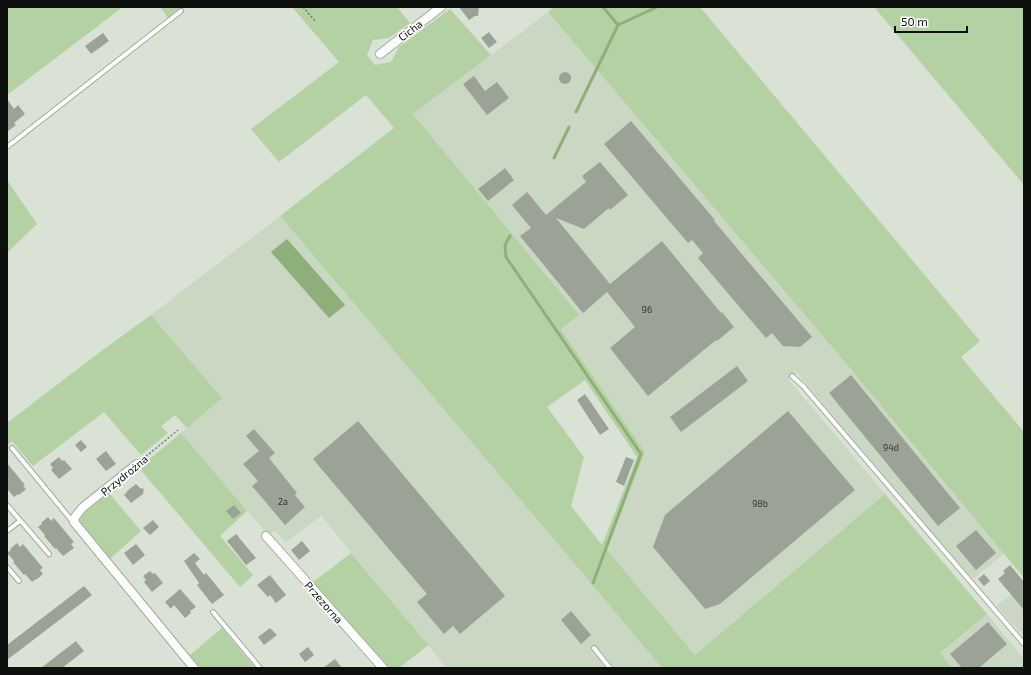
<svg xmlns="http://www.w3.org/2000/svg" width="1031" height="675" viewBox="0 0 1031 675" font-family="'Exo 2',sans-serif">
<style>
.built{fill:#cad7c2}
.green{fill:#b4d1a3;fill-rule:evenodd}
.water{fill:#8eaf79}
.lines{fill:none;stroke-linecap:round;stroke-linejoin:round}
.stream{stroke:#8eaf79;stroke-width:3}
.building{fill:#9ba397}
.service-casing{stroke:#a2ab9e;stroke-width:6}
.minor-casing{stroke:#a2ab9e;stroke-width:10}
.path{stroke:#747a71;stroke-width:1.5;stroke-dasharray:2 2;stroke-linecap:butt}
.service{stroke:#fff;stroke-width:4}
.minor{stroke:#fff;stroke-width:8}
.labels{text-anchor:middle;dominant-baseline:central;stroke-width:3.5;stroke-linejoin:round;paint-order:stroke}
.number-label{font-size:9px;fill:#30352f}
.street-label{font-size:11px;fill:#0d100c;stroke:#fff}
</style>
<rect width="100%" height="100%" fill="#d9e2d4"/>
<!-- built -->
<path class="built" d="M548 12 849 367 1004 554 974 578 967 573 797 373 788 379 885 494 695 655 607 550 645 452 561 328 579 315 413 114Z
M280 216 590 582 662 668H447L321 516 286 542 275 531 268 534 232 494 181 433 222 398 151 315Z
M1024 584V637L997 606Z
M987 614 1024 659V668H952L940 653Z"/>
<!-- green -->
<path class="green" d="M7 7H123L7 95Z
M160 7H182L168 18Z
M292 7H397L410 23 389 38 373 40 367 55 375 65 391 62 399 47 450 9 491 55 413 114 579 315 561 329 645 452 607 550 695 655 885 494 987 614 940 653 952 668H662L590 582 280 216 394 128 366 95 279 162 251 129 339 62ZM585 380 637 457 602 545 571 506 584 457 547 407Z
M554 7H700L980 341 961 357 1024 432V578L849 367 548 12Z
M874 7H1024V185Z
M7 180 37 224 7 253Z
M151 315 222 398 187 428 175 415 161 426 168 433 141 455 104 412 33 466 12 441 7 445V423L100 352Z
M181 433 247 511 220 536 253 575 240 587 139 468Z
M109 493 141 531 110 559 80 523V516Z
M351 553 429 646H427L399 668H389L312 583Z
M222 628 255 668H201L190 655Z"/>
<!-- water -->
<path class="water" d="M287 239 345 305 329 318 271 252Z"/>
<g class="lines">
<!-- stream -->
<path class="stream" d="M603 7 618 25
M576 112 618 25 657 7
M554 158 569 127
M510 236 505 245 506 257 641 454 593 583"/>
</g>
<!-- building -->
<path class="building" d="M459 7H479L478 16H475L469 20Z
M489 32 497 42 489 48 481 38Z
M103 33 109 41 91 54 85 46Z
M559 78a6 6 0 1 1 12 0a6 6 0 1 1-12 0Z
M474 76 485 91 497 82 509 98 487 115 463 84Z
M7 99 14 109 18 105 25 114 14 123 16 125 7 132Z
M631 121 715 220 714 221 812 337 800 347 783 346 772 333 766 338 698 258 703 253 692 240 688 243 604 144Z
M600 162 628 195 610 210 609 208 584 229 556 218 610 284 662 241 721 313 722 312 734 327 717 341 716 340 648 396 610 348 635 327 607 292 583 313 520 236 531 228 512 205 527 192 546 215 586 182 582 176Z
M505 168 514 180 488 201 478 189Z
M737 366 748 381 681 432 670 417Z
M851 375 960 508 938 526 829 393Z
M585 394 609 429 600 435 577 400Z
M788 411 855 490 720 604 705 609 653 547 665 515Z
M358 421 505 596 460 634 453 626 444 634 417 602 427 594 313 459Z
M254 429 275 453 269 458 297 493 295 495 305 507 285 525 252 486 258 481 243 464 259 451 246 436Z
M81 440 87 447 81 452 75 445Z
M106 451 116 464 106 471 96 459Z
M59 457 62 461 64 460 72 469 59 479 51 470 53 468 50 464Z
M626 457 634 460 624 486 616 482Z
M7 463 25 485 23 486 26 489 19 495 18 494 14 497 7 489Z
M136 484 140 488 144 489 143 494 131 503 124 495 127 492V491Z
M234 505 241 513 233 519 226 511Z
M48 517 51 521 54 518 74 542 71 544 74 548 63 556 56 548 55 549 44 536 45 535 38 527 42 524 41 523Z
M153 520 159 527 150 535 143 528Z
M976 530 996 553 976 570 956 546Z
M236 534 256 558 246 565 227 541Z
M302 541 310 551 299 560 291 550Z
M17 543 20 547 23 544 43 568 40 570 43 574 36 580V579L32 582 25 574 24 575 13 562 14 561 7 553 11 550 10 549Z
M136 544 145 555 133 565 124 553Z
M194 553 200 559 195 563 204 575 206 573 224 595 212 604 197 585 199 583 184 561Z
M1010 565 1024 582V610L998 579 1005 573 1003 571Z
M150 571 153 574 155 573 163 583 152 592 144 582 146 580 143 576Z
M984 574 990 581 984 586 978 579Z
M270 575 286 595 276 603 270 595 268 597 257 585Z
M84 586 92 595 7 660V645Z
M180 589 196 607 190 611 191 613 185 618 174 605 171 609 165 602Z
M571 611 591 635 581 644 561 620Z
M988 622 1007 644 979 668H962L950 654Z
M270 628 277 635 264 645 258 637Z
M76 641 84 651 62 668H41Z
M308 647 314 655 305 662 299 654Z
M335 659 342 668H323Z"/>
<g class="lines">
<defs>
<path id="service" d="M7 147 181 11
M792 376 803 386 1024 644
M12 448 73 522
M7 505 49 554
M7 531 20 521
M7 567 19 581
M213 612 260 668
M594 648 610 668"/>
<path id="minor" d="M380 54 441 7
M137 464 82 508 75 517 74 522 194 668
M266 536 383 668"/>
</defs>
<!-- service casing -->
<use href="#service" class="service-casing"/>
<!-- minor casing -->
<use href="#minor" class="minor-casing"/>
<!-- path -->
<path class="path" d="M303 7 316 22
M143 459 178 430"/>
<!-- service -->
<use href="#service" class="service"/>
<!-- minor -->
<use href="#minor" class="minor"/>
</g>
<g class="labels">
<!-- number labels -->
<g class="number-label">
<text x="647" y="309">96</text>
<text x="891" y="447">94d</text>
<text x="283" y="501">2a</text>
<text x="760" y="503">98b</text>
</g>
<!-- street labels -->
<g class="street-label">
<text transform="translate(410 30) rotate(-37)">Cicha</text>
<text transform="translate(124 475) rotate(-39)">Przydrożna</text>
<text transform="translate(324 602) rotate(49)">Przezorna</text>
</g>
</g>
<!-- border -->
<rect width="1031" height="675" fill="none" stroke="#0d100c" stroke-width="16"/>
<!-- scale -->
<path d="M895 26v6h72v-6" fill="none" stroke="#0d100c" stroke-width="2"/>
<text x="901" y="26" font-size="12" fill="#0d100c" stroke="#ffffff" stroke-width="3" paint-order="stroke">50 m</text>
</svg>
